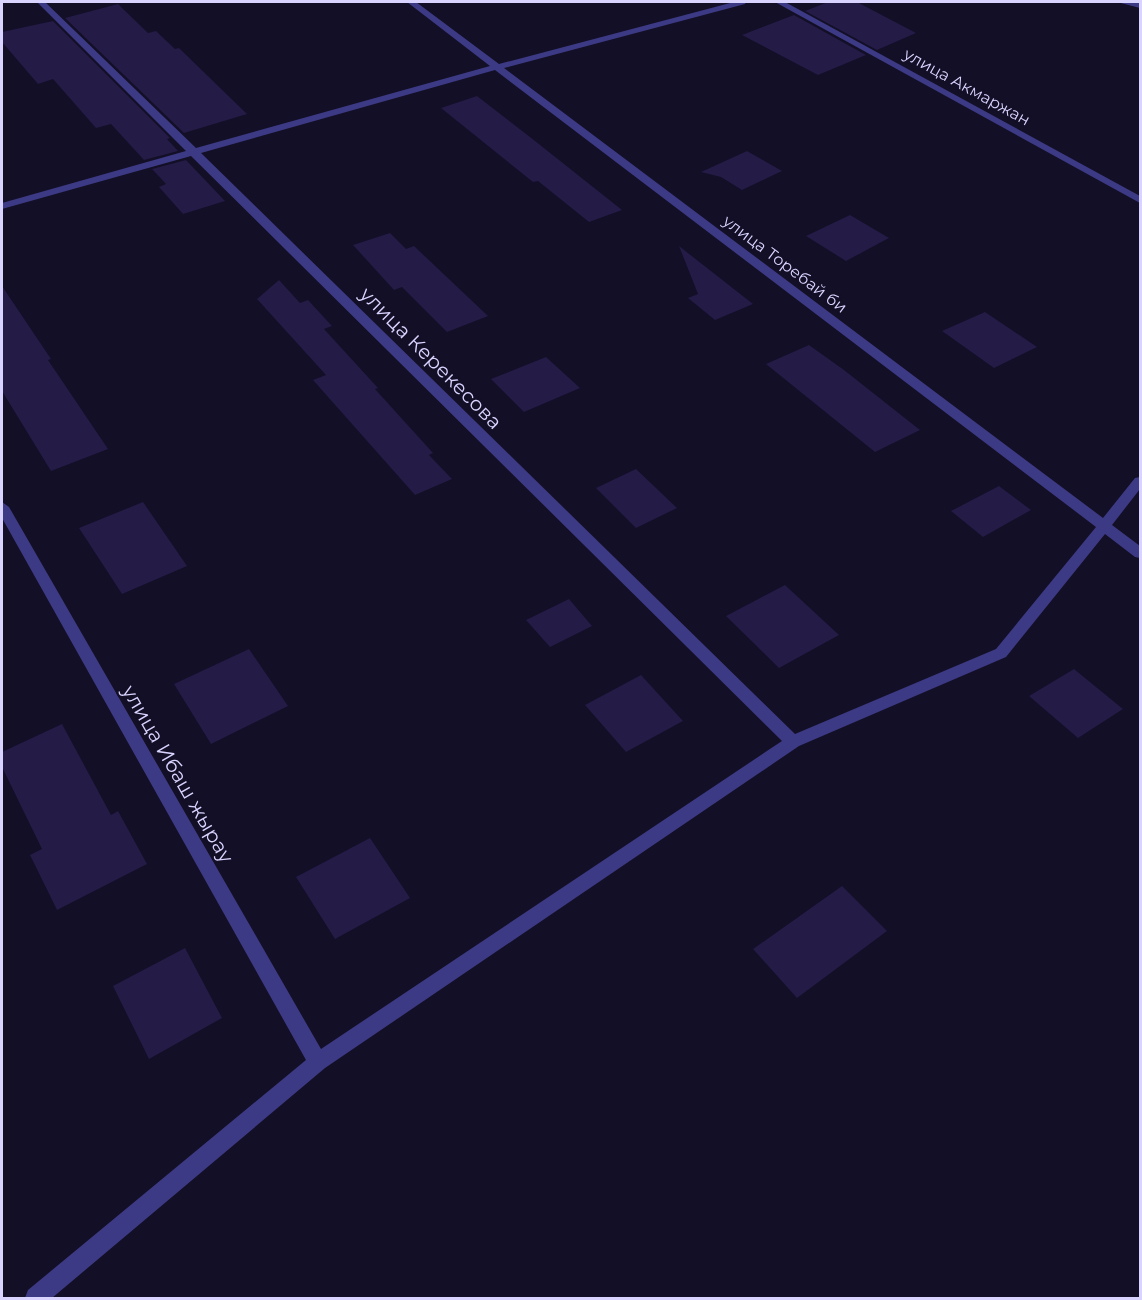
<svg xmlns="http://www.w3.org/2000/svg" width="1142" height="1300" viewBox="0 0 1142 1300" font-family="Montserrat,sans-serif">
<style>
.building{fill:#241b47}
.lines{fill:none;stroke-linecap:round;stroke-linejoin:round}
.street{fill:#3d3a85;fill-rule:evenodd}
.labels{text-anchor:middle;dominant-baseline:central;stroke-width:4.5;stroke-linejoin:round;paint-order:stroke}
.far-street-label{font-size:16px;fill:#d9d4ff;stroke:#130f26}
.street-label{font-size:20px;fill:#d9d4ff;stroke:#130f26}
</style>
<rect width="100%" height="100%" fill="#130f26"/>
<!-- building -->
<path class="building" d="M828 2H857L916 33 877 50 805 11Z
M118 4 148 33 156 31 175 49 179 48 247 114 184 133 65 18Z
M794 15 866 55 818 75 742 35Z
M53 21 170 138 167 139 178 151 144 160 111 124 96 128 53 79 38 84 2 42V32Z
M477 96 530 137 622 210 589 222 538 181 533 182 441 108Z
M747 151 782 171 742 190 721 177 701 172Z
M186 160 225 201 183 214 159 187 166 184 152 169Z
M850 215 889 238 846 261 806 236Z
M390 233 406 249 414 246 488 316 447 332 402 287 394 290 353 245Z
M679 246 753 304 715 320 688 298 698 294Z
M279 280 300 303 308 300 332 326 324 329 378 388 375 389 433 453 429 455 452 479 415 495 313 380 326 375 257 299Z
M2 286 51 359 48 360 108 449 51 471 2 391Z
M985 312 1037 347 994 368 942 331Z
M809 345 844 370 920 430 875 452 766 364Z
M546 357 580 388 524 412 491 379Z
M636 469 677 508 636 528 596 488Z
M999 486 1031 510 983 537 951 511Z
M143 502 187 566 122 594 79 528Z
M785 585 839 635 779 668 726 616Z
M569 599 592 626 550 647 526 620Z
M249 649 288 706 211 744 174 684Z
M1074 669 1123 709 1078 738 1029 696Z
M641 675 683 721 626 752 585 705Z
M62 724 111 815 118 811 147 864 57 910 30 855 42 849 2 767V752Z
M370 838 410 898 335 939 296 877Z
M842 886 887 931 797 998 753 949Z
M185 948 222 1018 149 1059 113 986Z"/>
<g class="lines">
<!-- street -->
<path class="street" d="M37 2H45L196 148 490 66 407 2H416L499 64 734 2H746L745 4 504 68 1103 518 1135 478 1140 477V489L1112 525 1140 546V558L1135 557 1105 534 1006 657 799 746 325 1068 52 1298H25L28 1290 306 1060 2 518V502L9 507 321 1049 782 741 191 156 2 209V203L186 151ZM495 70 1096 527 996 649 795 734 201 153Z
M775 2H785L1140 196V203Z
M1117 2H1140V8Z"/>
</g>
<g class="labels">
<!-- far-street labels -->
<g class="far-street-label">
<text transform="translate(967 87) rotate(29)">улица Акмаржан</text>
<text transform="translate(785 264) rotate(37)">улица Торебай би</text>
</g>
<!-- street labels -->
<g class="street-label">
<text transform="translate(431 358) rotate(45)">улица Керекесова</text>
<text transform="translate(178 774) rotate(60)">улица Ибаш жырау</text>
</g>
</g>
<!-- border -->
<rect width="1142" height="1300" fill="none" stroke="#d9d4ff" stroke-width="6"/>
</svg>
